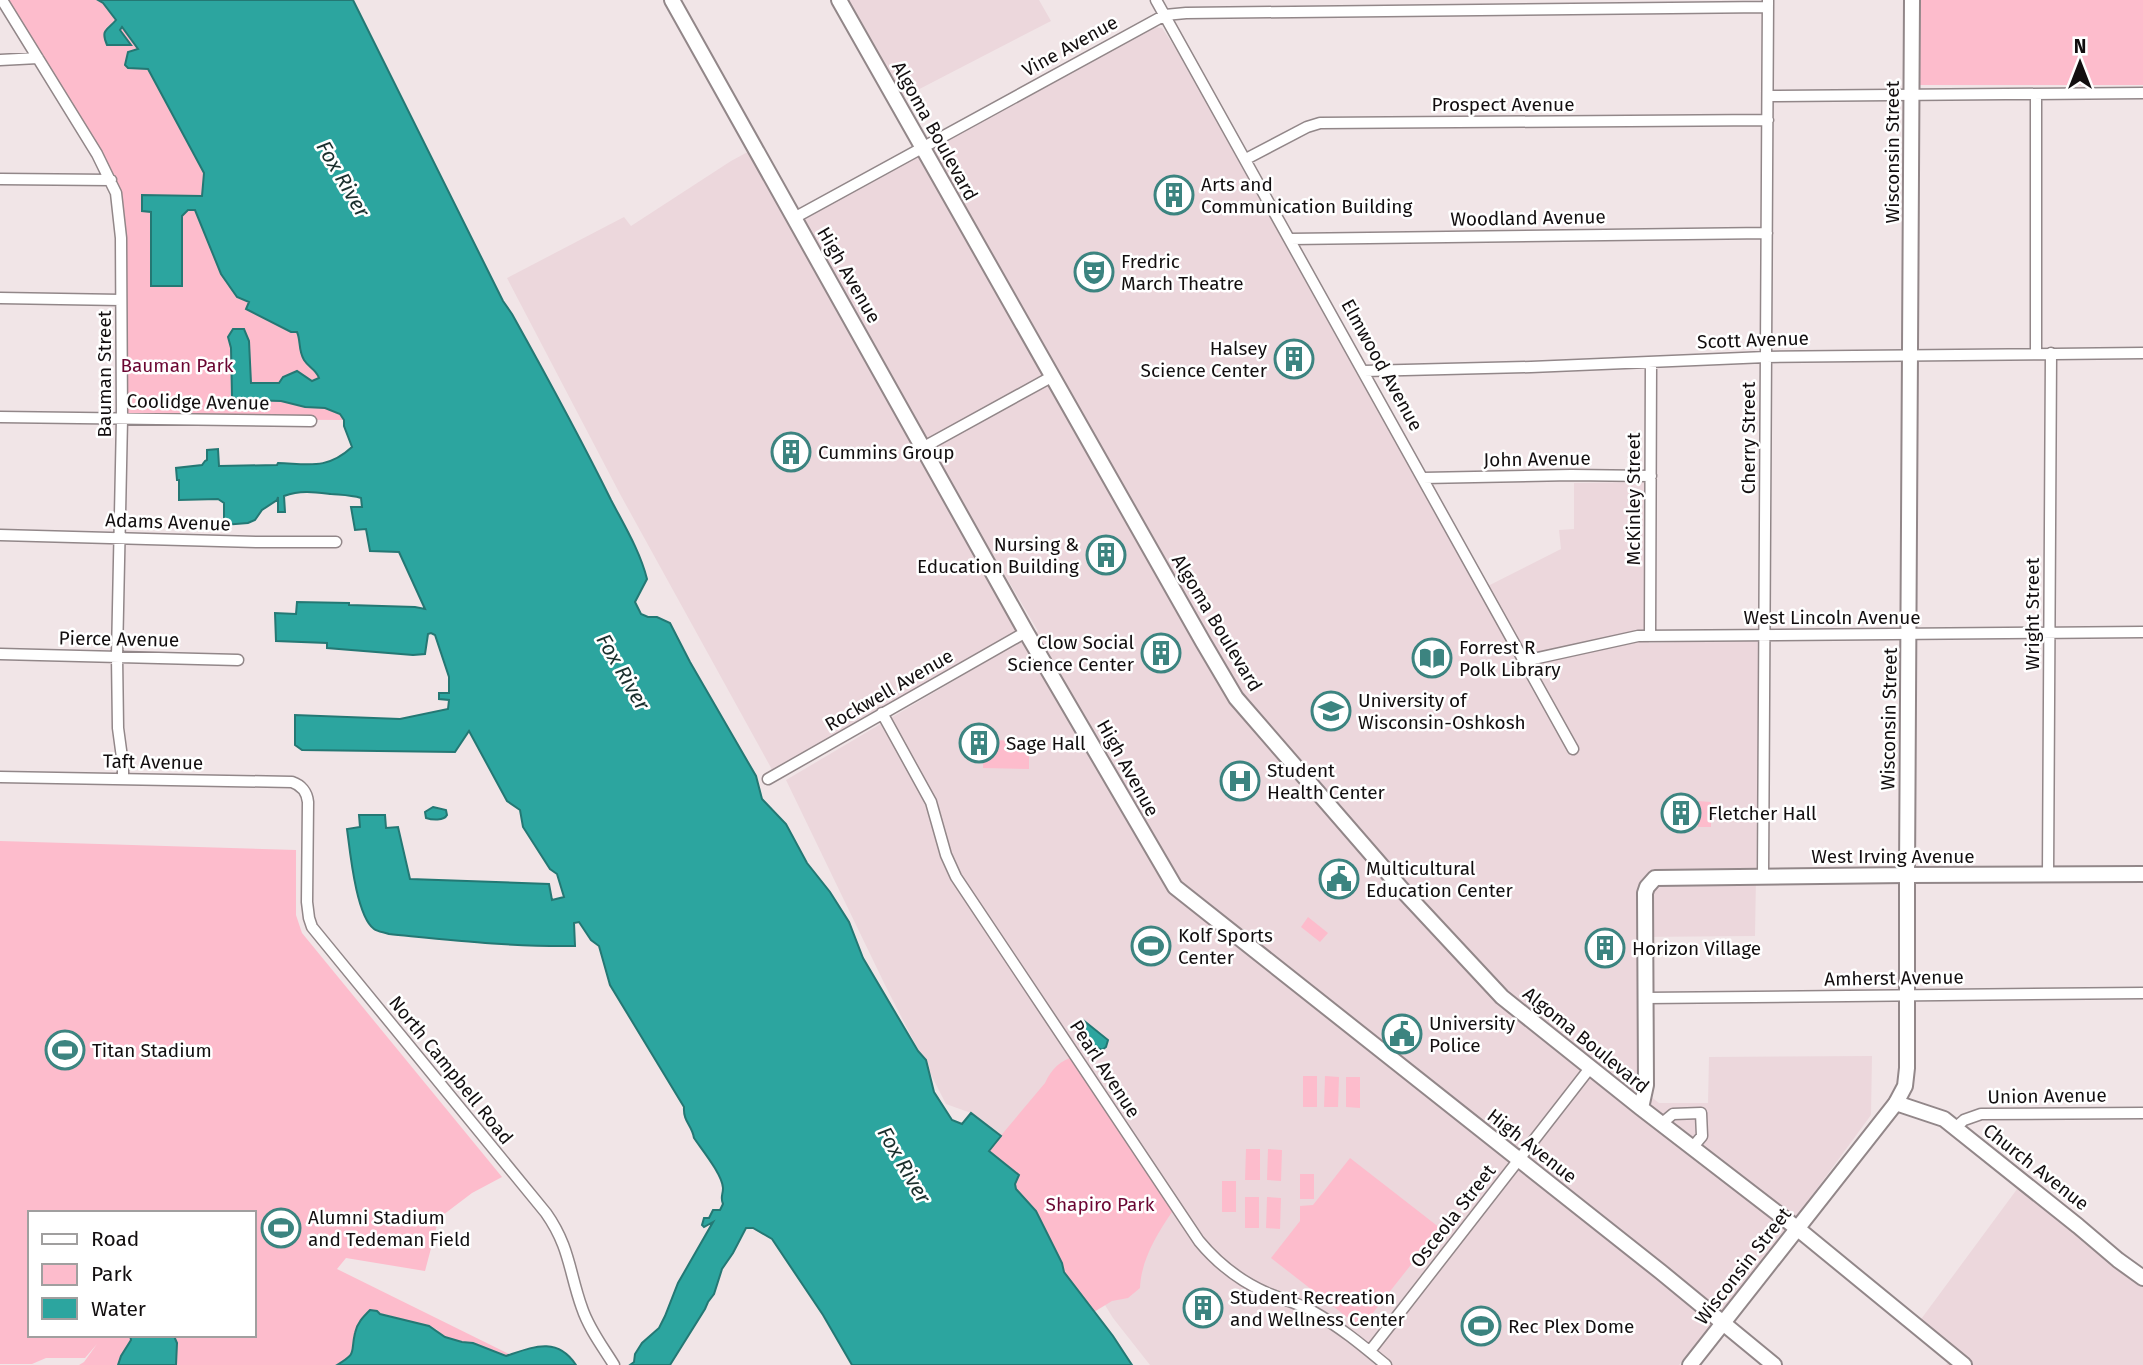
<svg xmlns="http://www.w3.org/2000/svg" width="2143" height="1365" viewBox="0 0 2143 1365" font-family="'Fira Sans',sans-serif">
<style>
.built{fill:#ecd7dc}
.green{fill:#fdbccc}
.water{fill:#2ca59f;stroke:#247874;stroke-width:2}
.lines{fill:none;stroke-linecap:round;stroke-linejoin:round}
.street-casing{stroke:#928789;stroke-width:13}
.secondary-casing{stroke:#928789;stroke-width:18}
.primary-casing{stroke:#928789;stroke-width:18}
.street{stroke:#fff;stroke-width:10}
.secondary{stroke:#fff;stroke-width:14}
.primary{stroke:#fff;stroke-width:14}
.labels{text-anchor:middle;dominant-baseline:central;stroke-width:5;stroke-linejoin:round;paint-order:stroke}
.street-label{font-size:19px;fill:#120e0f;stroke:#fff}
.poi-label{font-size:19px;fill:#120e0f;stroke:#fff;text-anchor:start}
.park-label{font-size:19px;fill:#6b0632;stroke:#fff}
.water-label{font-size:21px;font-style:italic;fill:#1a2f2d;stroke:#fff}
</style>
<rect width="100%" height="100%" fill="#f1e5e7"/>
<!-- built -->
<path class="built" d="M849 0H1039L1051 21 904 97Z
M1154 27 1162 28 1176 49 1478 591 1561 549 1559 530 1574 529V483L1644 482 1646 484 1647 626 1649 643 1760 639 1755 936 1638 937 1637 1086 1659 1103H1708L1709 1057 1872 1056 1871 1115 1786 1231 1679 1365H1150L1113 1318 1001 1136 971 1113 946 1104 887 989 786 780 1038 631 827 274 1026 632 775 775 620 494 507 278 624 217 631 226 731 161 755 148 794 217Z
M2023 1181 2143 1278V1365H1946L1953 1357 1916 1326Z"/>
<!-- green -->
<path class="green" d="M2 0H98L103 3 116 21 106 28 130 45 120 30 122 26 138 50 128 68 148 69 204 173 203 196H142L151 211V285L181 286 182 216 188 210H195L221 274 237 297 249 302 246 309 291 332H297C301 341 298 350 304 360 309 368 316 369 319 379L280 383H251L249 341 246 336 229 339 231 348 232 396 294 403 305 407 325 408 341 415 344 420 122 419 116 193Z
M1919 0H2143V85H1920Z
M994 740 1019 741V746H1029V769L983 768 984 745H994Z
M1698 801 1711 802V827H1698Z
M0 841 296 850V915L302 933 502 1177 472 1193 439 1218 425 1271 346 1258 337 1269 511 1355 506 1356 473 1343 462 1342 445 1337 436 1329 388 1315 380 1314 360 1320C349 1343 362 1349 337 1365H176L177 1343 173 1335H254V1213H30V1335H130L131 1339 121 1356 118 1365H79L84 1362 97 1344 85 1358H46L32 1364H0Z
M1308 917 1328 933 1320 942 1301 927Z
M1075 1056 1160 1185 1172 1212C1157 1234 1141 1260 1140 1288L1128 1298 1112 1301 1094 1312 1064 1272 1062 1263 1036 1211 1018 1192 1015 1184 988 1151 1045 1083C1052 1068 1060 1061 1075 1056Z
M1303 1076H1317V1107H1303Z
M1325 1076 1339 1077 1338 1107H1324Z
M1346 1077H1360V1108L1346 1107Z
M1246 1149H1260V1180H1245Z
M1268 1149 1282 1150 1281 1181 1267 1180Z
M1350 1158 1440 1228 1361 1328 1271 1258 1300 1221V1206L1313 1205Z
M1300 1174H1314V1199H1300Z
M1222 1181H1236V1212H1222Z
M1245 1197H1259V1228H1245Z
M1267 1197 1281 1198 1280 1229 1266 1228Z"/>
<!-- water -->
<path class="water" d="M98 0H353L503 301 512 314C546 375 580 437 611 500 624 525 640 551 647 579L635 602 641 614 648 617H657L670 623 690 662 756 776 762 799 786 824 807 863 830 892 849 922 863 958 918 1051 926 1060 934 1092 952 1120 962 1124 971 1113 1001 1136 989 1151 1019 1175 1015 1184 1016 1189 1036 1211 1062 1263 1064 1272 1113 1336 1132 1365H852L823 1315 772 1239 753 1228H746L733 1253 722 1269 714 1294 708 1302 705 1309 670 1365H630L634 1362 635 1354 642 1343 659 1328 665 1316 678 1283 713 1222 704 1227 702 1225 704 1218H709L713 1210H720L723 1204C720 1197 723 1195 723 1188 722 1174 702 1150 694 1138 692 1125 683 1122 684 1107L610 985 599 946 591 940 579 922 574 923 575 946C512 947 451 940 389 934 384 932 378 932 374 929 356 916 350 851 347 829L360 827 359 815H385L386 828 398 827 410 879 549 884 552 900 564 897 557 874 550 869 523 827 520 810 507 801 469 731 455 752 302 750 295 745V715L400 719 448 709 449 700 439 699V693H449V677L435 635 431 633 428 634 425 654 413 655 327 648V643L276 641 275 613 296 614 297 602 349 603V605L415 607 425 609 399 552 370 551 366 529 355 530 351 507H362L361 498C351 495 342 495 331 494 314 492 301 490 284 496L285 512H278V497L277 500 262 510 255 520 248 523 224 525V503L218 499 179 500V480H177L176 468 202 465 205 461 207 460V450L218 449 219 466 277 465 278 463C309 464 327 470 352 447L344 426V420L340 414 325 408 305 407 281 401 238 400 232 396 231 348 228 337 233 329H244L249 341 251 383H279L283 377 297 371 312 381 319 378C316 369 309 368 304 360 298 350 301 341 297 332H291L246 309 249 302 237 297 221 274 195 210H188L182 216V286H151V212L142 211V195L202 196 204 173 148 69 128 68 125 65 128 52 138 49 122 27 120 30 131 45H107C100 29 108 30 116 20L103 3Z
M433 807 446 810 447 815C444 821 432 820 426 818L425 812Z
M1083 1020 1108 1040 1106 1047 1102 1050 1094 1046 1080 1025 1079 1022Z
M370 1310 377 1311 380 1314 429 1326 445 1337 462 1342 473 1343 506 1356C533 1347 557 1336 576 1365H337C358 1352 350 1354 355 1333 357 1323 363 1317 370 1310Z
M130 1335 174 1336 177 1343 176 1365H118L121 1356 131 1340Z"/>
<g class="lines">
<defs>
<path id="street" d="M2 0 97 154 116 193 121 238 122 419 117 656 118 728 123 765V779
M1156 0 1573 749
M0 60 38 58
M1768 96 2143 93
M1246 159 1307 127 1320 123 1768 120
M0 179 111 180
M794 218 1165 15 1186 13 1768 7
M1290 239 1767 233
M0 298 121 300
M2036 354V94
M1364 371 1531 367 1766 357 2143 353
M0 417 311 421
M924 447 1053 376
M1423 478 1571 475 1651 476
M0 535 257 542H336
M1650 636 1651 362
M0 654 238 660
M1524 661 1638 636 2143 632
M882 713 931 802 946 855 956 877 1199 1241C1218 1264 1240 1281 1267 1293 1282 1299 1298 1303 1312 1311 1339 1326 1363 1346 1386 1365
M0 777 292 782C301 785 307 792 308 802L307 902 309 918 312 927 546 1213C570 1247 569 1272 582 1308 589 1329 603 1347 614 1365
M768 779 1026 632
M2048 875 2051 353
M1763 876 1768 0
M1645 998 2143 993
M1661 1124 1673 1114 1701 1113 1702 1136 1692 1148
M1955 1128 1964 1120 1981 1114 2143 1113
M1370 1351 1590 1068"/>
<path id="secondary" d="M672 0 1026 632 1175 887 1661 1272 1774 1365
M839 0 1203 642 1236 698 1406 894 1502 997 1641 1108 1798 1229 1964 1365
M1896 1103 1944 1119 2078 1226 2118 1260 2143 1278
M1641 1108 1646 1085 1645 893 1647 887 1655 878 1907 875 1912 0"/>
<path id="primary" d="M1690 1365 1896 1103 1905 1086 1907 1068V875L2143 874"/>
</defs>
<!-- street casing -->
<use href="#street" class="street-casing"/>
<!-- secondary casing -->
<use href="#secondary" class="secondary-casing"/>
<!-- primary casing -->
<use href="#primary" class="primary-casing"/>
<!-- street -->
<use href="#street" class="street"/>
<!-- secondary -->
<use href="#secondary" class="secondary"/>
<!-- primary -->
<use href="#primary" class="primary"/>
</g>
<!-- icons -->
<defs>
<symbol id="building-ring" viewBox="-11 -11 22 22"><circle r="9.5" fill="#fff" stroke="#3c8480" stroke-width="1.5"/><path d="M-4-6H4V6H1V3H-1V6H-4ZM-2.5-4.3h1.7v1.8h-1.7ZM.8-4.3h1.7v1.8H.8ZM-2.5-1h1.7V.8h-1.7ZM.8-1h1.7V.8H.8Z" fill="#3c8480"/></symbol>
<symbol id="theatre-ring" viewBox="-11 -11 22 22"><circle r="9.5" fill="#fff" stroke="#3c8480" stroke-width="1.5"/><path d="M-5-5.5Q0-4 5-5.5V0Q5 5 0 6Q-5 5-5 0ZM-3.3-2.5H-1v1.5H-3.3ZM1-2.5H3.3v1.5H1ZM-2.8 1Q0 5.5 2.8 1Z" fill="#3c8480"/></symbol>
<symbol id="library-ring" viewBox="-11 -11 22 22"><circle r="9.5" fill="#fff" stroke="#3c8480" stroke-width="1.5"/><path d="M-6-4Q-3-5.5-.7-3.5V5Q-3 3-6 4ZM6-4Q3-5.5 .7-3.5V5Q3 3 6 4Z" fill="#3c8480"/></symbol>
<symbol id="university-ring" viewBox="-11 -11 22 22"><circle r="9.5" fill="#fff" stroke="#3c8480" stroke-width="1.5"/><path d="M0-5L7-2L0 1L-7-2ZM-4 1L0 2.5L4 1V4Q0 6-4 4Z" fill="#3c8480"/></symbol>
<symbol id="hospital-ring" viewBox="-11 -11 22 22"><circle r="9.5" fill="#fff" stroke="#3c8480" stroke-width="1.5"/><path d="M-5-5h3v3.5h4V-5h3V5h-3V1.5h-4V5h-3Z" fill="#3c8480"/></symbol>
<symbol id="civic-ring" viewBox="-11 -11 22 22"><circle r="9.5" fill="#fff" stroke="#3c8480" stroke-width="1.5"/><path d="M-.6-6.5H3V-4.5H.6V-3L4-1V1h2V6H-6V1h2V-1L-.6-3ZM-1.2 2.5V6h2.4V2.5Z" fill="#3c8480"/></symbol>
<symbol id="stadium-ring" viewBox="-11 -11 22 22"><circle r="9.5" fill="#fff" stroke="#3c8480" stroke-width="1.5"/><path d="M0-5a6.5 5 0 1 0 0 10a6.5 5 0 1 0 0-10ZM-3.5-1.8h7v3.6h-7Z" fill="#3c8480"/></symbol>
</defs>
<g fill-rule="evenodd">
<use href="#building-ring" x="1152" y="173" width="44" height="44"/>
<use href="#theatre-ring" x="1072" y="250" width="44" height="44"/>
<use href="#building-ring" x="1272" y="337" width="44" height="44"/>
<use href="#building-ring" x="769" y="430" width="44" height="44"/>
<use href="#building-ring" x="1084" y="533" width="44" height="44"/>
<use href="#building-ring" x="1139" y="631" width="44" height="44"/>
<use href="#library-ring" x="1410" y="636" width="44" height="44"/>
<use href="#university-ring" x="1309" y="689" width="44" height="44"/>
<use href="#building-ring" x="957" y="721" width="44" height="44"/>
<use href="#hospital-ring" x="1218" y="759" width="44" height="44"/>
<use href="#building-ring" x="1659" y="791" width="44" height="44"/>
<use href="#civic-ring" x="1317" y="857" width="44" height="44"/>
<use href="#stadium-ring" x="1129" y="924" width="44" height="44"/>
<use href="#building-ring" x="1583" y="926" width="44" height="44"/>
<use href="#civic-ring" x="1380" y="1012" width="44" height="44"/>
<use href="#stadium-ring" x="43" y="1028" width="44" height="44"/>
<use href="#stadium-ring" x="259" y="1206" width="44" height="44"/>
<use href="#building-ring" x="1181" y="1286" width="44" height="44"/>
<use href="#stadium-ring" x="1459" y="1304" width="44" height="44"/>
</g>
<g class="labels">
<!-- street labels -->
<g class="street-label">
<text transform="translate(1070 46) rotate(-29)">Vine Avenue</text>
<text x="1503" y="104">Prospect Avenue</text>
<text transform="translate(935 131) rotate(61)">Algoma Boulevard</text>
<text transform="translate(1892 152) rotate(-90)">Wisconsin Street</text>
<text transform="translate(1528 218) rotate(-1)">Woodland Avenue</text>
<text transform="translate(849 275) rotate(60)">High Avenue</text>
<text transform="translate(1753 340) rotate(-2)">Scott Avenue</text>
<text transform="translate(1382 365) rotate(61)">Elmwood Avenue</text>
<text transform="translate(104 374) rotate(-90)">Bauman Street</text>
<text transform="translate(198 402) rotate(1)">Coolidge Avenue</text>
<text transform="translate(1748 438) rotate(-90)">Cherry Street</text>
<text transform="translate(1537 459) rotate(-1)">John Avenue</text>
<text transform="translate(1633 499) rotate(-90)">McKinley Street</text>
<text transform="translate(168 522) rotate(2)">Adams Avenue</text>
<text transform="translate(2032 614) rotate(-90)">Wright Street</text>
<text x="1832" y="617">West Lincoln Avenue</text>
<text transform="translate(1217 623) rotate(59)">Algoma Boulevard</text>
<text transform="translate(119 639) rotate(1)">Pierce Avenue</text>
<text transform="translate(889 690) rotate(-30)">Rockwell Avenue</text>
<text transform="translate(1889 719) rotate(-89)">Wisconsin Street</text>
<text transform="translate(153 762) rotate(1)">Taft Avenue</text>
<text transform="translate(1128 768) rotate(61)">High Avenue</text>
<text x="1893" y="856">West Irving Avenue</text>
<text transform="translate(1894 978) rotate(-1)">Amherst Avenue</text>
<text transform="translate(1586 1040) rotate(39)">Algoma Boulevard</text>
<text transform="translate(1105 1069) rotate(57)">Pearl Avenue</text>
<text transform="translate(451 1070) rotate(51)">North Campbell Road</text>
<text transform="translate(2047 1096) rotate(-1)">Union Avenue</text>
<text transform="translate(1532 1146) rotate(38)">High Avenue</text>
<text transform="translate(2036 1167) rotate(38)">Church Avenue</text>
<text transform="translate(1453 1216) rotate(-52)">Osceola Street</text>
<text transform="translate(1743 1266) rotate(-52)">Wisconsin Street</text>
</g>
<!-- poi labels -->
<g class="poi-label">
<text x="1201" y="184">Arts and<tspan x="1201" dy="22">Communication Building</tspan></text>
<text x="1121" y="261">Fredric<tspan x="1121" dy="22">March Theatre</tspan></text>
<text x="1267" y="348" text-anchor="end">Halsey<tspan x="1267" dy="22">Science Center</tspan></text>
<text x="818" y="452">Cummins Group</text>
<text x="1079" y="544" text-anchor="end">Nursing &amp;<tspan x="1079" dy="22">Education Building</tspan></text>
<text x="1134" y="642" text-anchor="end">Clow Social<tspan x="1134" dy="22">Science Center</tspan></text>
<text x="1459" y="647">Forrest R<tspan x="1459" dy="22">Polk Library</tspan></text>
<text x="1358" y="700">University of<tspan x="1358" dy="22">Wisconsin-Oshkosh</tspan></text>
<text x="1006" y="743">Sage Hall</text>
<text x="1267" y="770">Student<tspan x="1267" dy="22">Health Center</tspan></text>
<text x="1708" y="813">Fletcher Hall</text>
<text x="1366" y="868">Multicultural<tspan x="1366" dy="22">Education Center</tspan></text>
<text x="1178" y="935">Kolf Sports<tspan x="1178" dy="22">Center</tspan></text>
<text x="1632" y="948">Horizon Village</text>
<text x="1429" y="1023">University<tspan x="1429" dy="22">Police</tspan></text>
<text x="92" y="1050">Titan Stadium</text>
<text x="308" y="1217">Alumni Stadium<tspan x="308" dy="22">and Tedeman Field</tspan></text>
<text x="1230" y="1297">Student Recreation<tspan x="1230" dy="22">and Wellness Center</tspan></text>
<text x="1508" y="1326">Rec Plex Dome</text>
</g>
<!-- park labels -->
<g class="park-label">
<text x="177" y="365">Bauman Park</text>
<text x="1100" y="1204">Shapiro Park</text>
</g>
<!-- water labels -->
<g class="water-label">
<text transform="translate(343 179) rotate(60)">Fox River</text>
<text transform="translate(623 672) rotate(60)">Fox River</text>
<text transform="translate(904 1165) rotate(60)">Fox River</text>
</g>
</g>
<!-- legend -->
<rect x="28" y="1211" width="228" height="126" fill="#ffffff" stroke="#a09f9f" stroke-width="2"/>
<rect x="42" y="1234" width="35" height="10" fill="#ffffff" stroke="#a09f9f" stroke-width="2"/>
<text x="91" y="1246" font-size="21" fill="#120e0f">Road</text>
<rect x="42" y="1264" width="35" height="21" fill="#fdbccc" stroke="#a09f9f" stroke-width="2"/>
<text x="91" y="1281" font-size="21" fill="#120e0f">Park</text>
<rect x="42" y="1298" width="35" height="21" fill="#2ca59f" stroke="#a09f9f" stroke-width="2"/>
<text x="91" y="1316" font-size="21" fill="#120e0f">Water</text>
<!-- north arrow -->
<g transform="translate(2080 63)" stroke="#ffffff" stroke-width="5" paint-order="stroke">
<path d="M0-5L12 26L0 18L-12 26Z" fill="#120e0f"/>
<text y="-10" font-size="19" font-weight="bold" text-anchor="middle" fill="#120e0f">N</text>
</g>
</svg>
